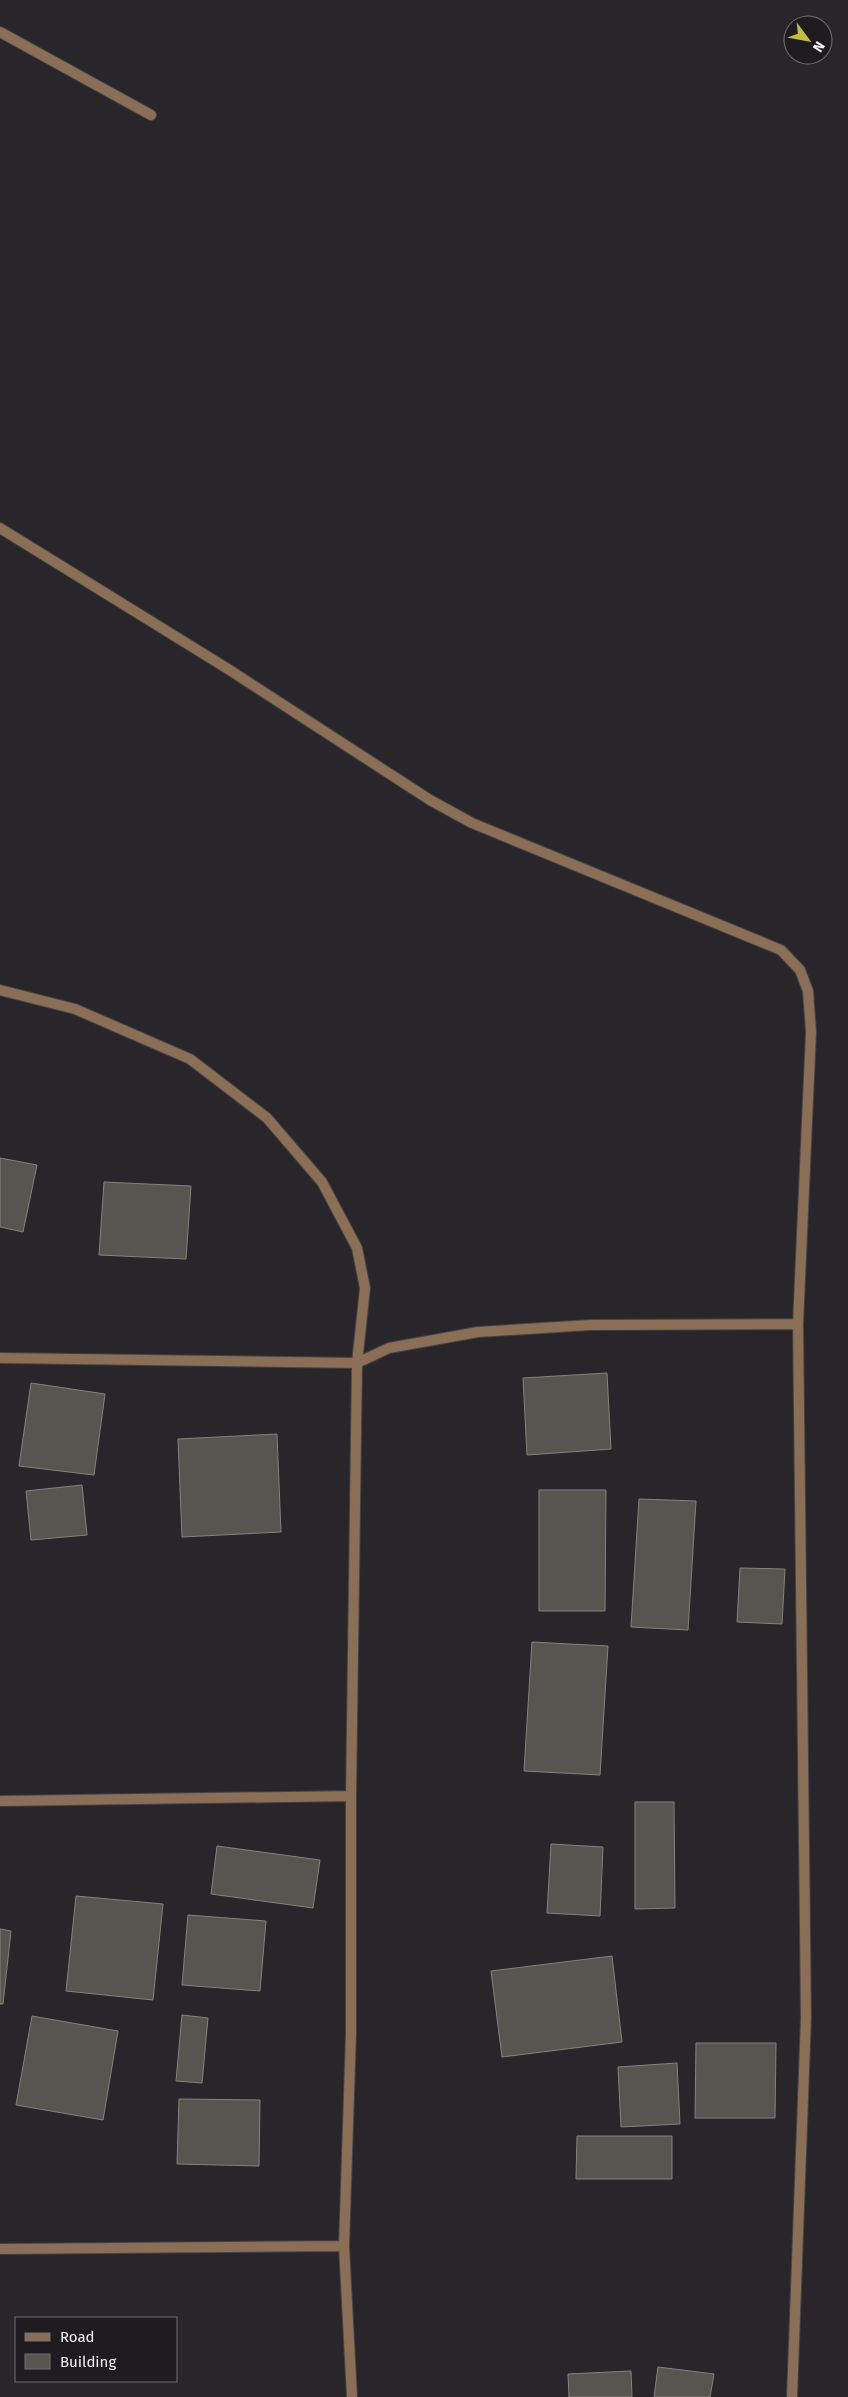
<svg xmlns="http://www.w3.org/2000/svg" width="848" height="2397" viewBox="0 0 848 2397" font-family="'Fira Sans',sans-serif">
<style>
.building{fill:#58544f;stroke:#86827d}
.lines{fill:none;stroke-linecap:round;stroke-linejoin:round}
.minor-casing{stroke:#454247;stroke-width:12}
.minor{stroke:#8a6e56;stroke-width:10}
</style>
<rect width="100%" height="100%" fill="#29262b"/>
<!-- building -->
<path class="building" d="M0 1158 37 1165 23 1232 0 1227Z
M104 1182 191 1186 186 1259 99 1255Z
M607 1373 611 1449 527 1455 523 1378Z
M31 1383 105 1394 94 1475 19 1466Z
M277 1434 281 1532 182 1537 178 1439Z
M82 1485 87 1535 31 1540 26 1491Z
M539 1490H606L605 1611H539Z
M639 1499 696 1501 688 1630 631 1627Z
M740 1568 785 1569 782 1624 737 1622Z
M532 1642 608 1646 600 1775 524 1771Z
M635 1802H674L675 1908 635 1909Z
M551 1844 603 1847 600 1916 547 1913Z
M217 1846 320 1860 313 1908 211 1894Z
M76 1896 163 1904 153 2000 66 1991Z
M188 1915 266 1921 260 1991 182 1985Z
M0 1929 11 1931 3 2004H0Z
M612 1956 622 2042 502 2057 491 1971Z
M182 2015 208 2018 202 2083 176 2081Z
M32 2016 118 2031 103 2120 16 2105Z
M696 2043H776L775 2118H695Z
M677 2063 680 2124 621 2127 618 2067Z
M179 2099 260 2100 259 2166 177 2164Z
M577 2136H672V2179H576Z
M658 2367 714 2374 710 2397H654Z
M631 2371 632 2397H569L568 2374Z"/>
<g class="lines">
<defs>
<path id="minor" d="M0 32 151 115
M0 528 228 669 430 800 472 823 781 950 800 970 808 991 811 1032 798 1324 806 2017 792 2397
M0 990 75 1009 190 1059 267 1118 322 1182 357 1248 365 1288 357 1363 351 1796V2033L344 2246 352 2397
M0 1358 357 1363 389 1348 478 1332 590 1325 798 1324
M0 1801 351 1796
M0 2249 344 2246"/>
</defs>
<!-- minor casing -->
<use href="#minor" class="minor-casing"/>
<!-- minor -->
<use href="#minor" class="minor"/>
</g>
<!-- legend -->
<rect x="15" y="2317" width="162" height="65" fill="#1f1c21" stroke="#747176"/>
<rect x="25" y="2333" width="25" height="8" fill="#8a6e56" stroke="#747176"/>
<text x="60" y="2342" font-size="15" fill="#f4f1f5">Road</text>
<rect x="25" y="2354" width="25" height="15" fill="#58544f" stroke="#747176"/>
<text x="60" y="2367" font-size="15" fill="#f4f1f5">Building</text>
<!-- north arrow -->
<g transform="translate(808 40) rotate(122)"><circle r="24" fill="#1f1c21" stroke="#747176"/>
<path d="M0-4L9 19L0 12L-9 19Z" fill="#c4bc3e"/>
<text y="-8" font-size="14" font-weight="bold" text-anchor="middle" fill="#f4f1f5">N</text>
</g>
</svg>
